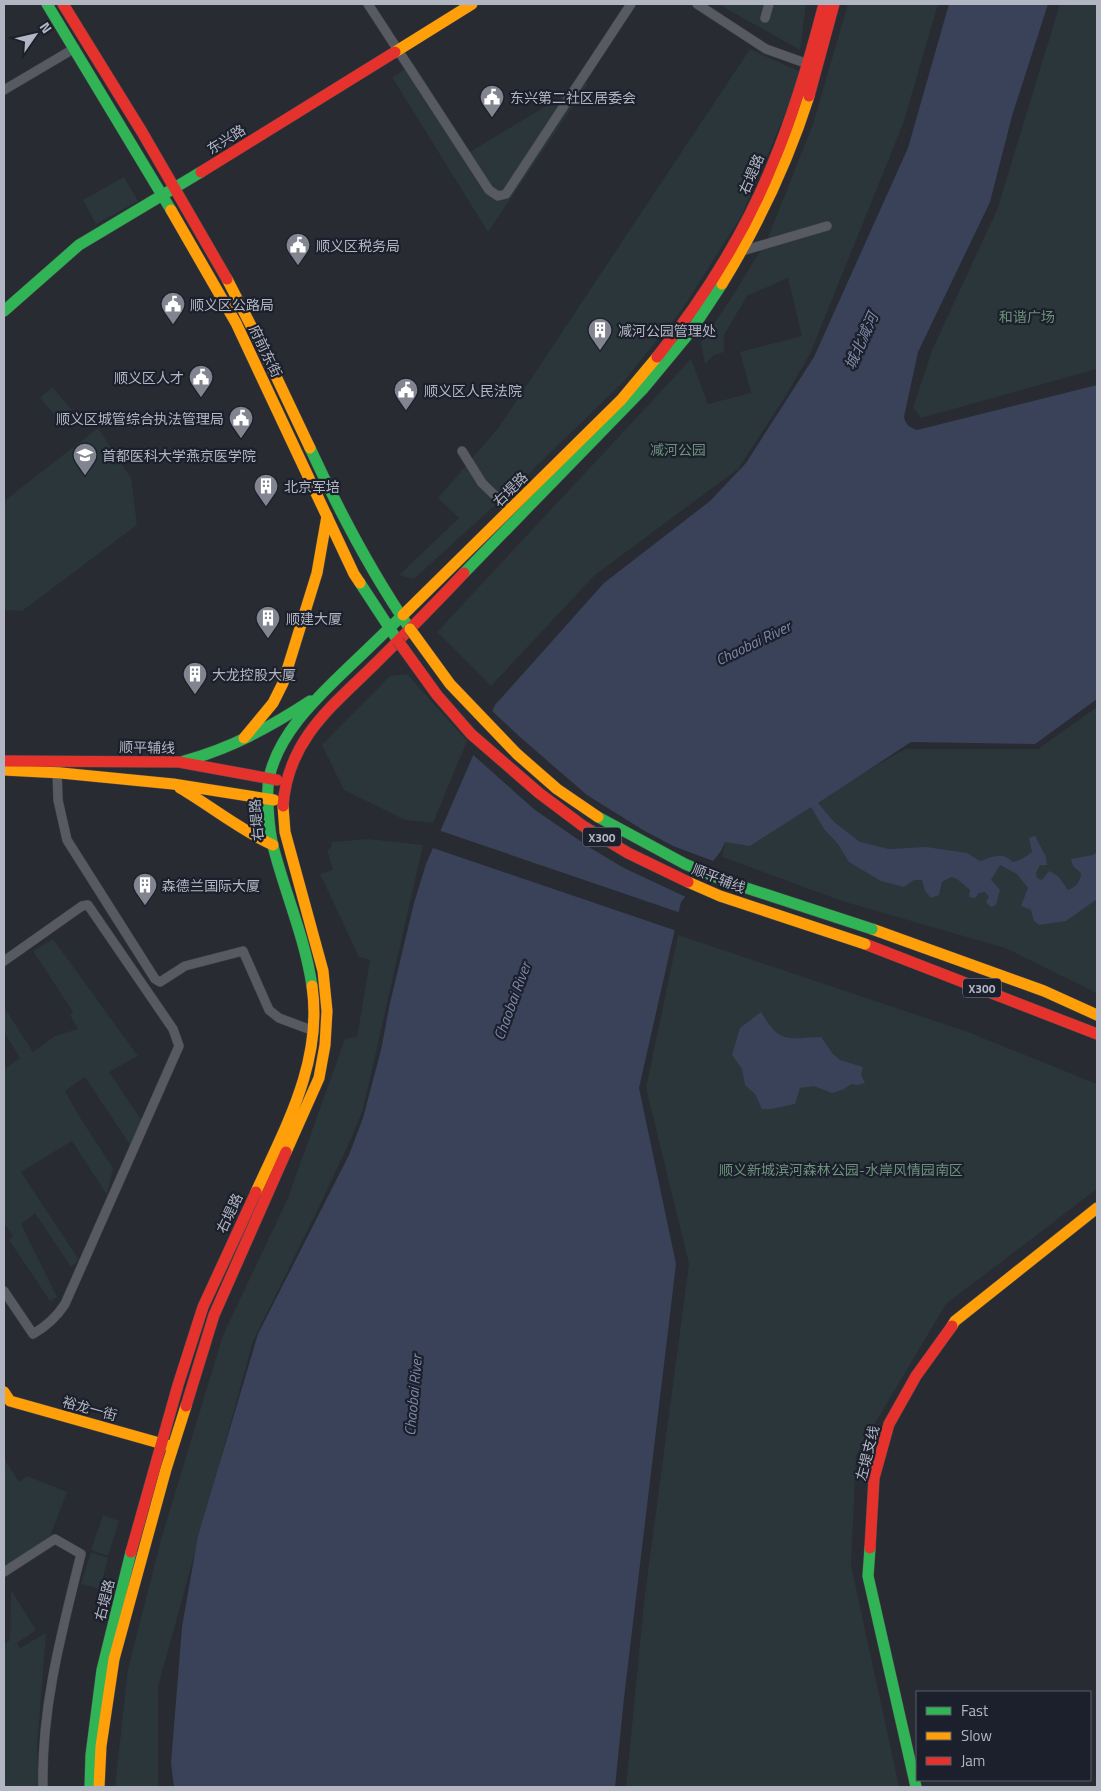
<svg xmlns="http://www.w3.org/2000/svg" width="1101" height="1791" viewBox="0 0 1101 1791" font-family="'Titillium Web','Noto Sans SC',sans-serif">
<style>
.green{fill:#2a363a}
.water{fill:#394259}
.pier{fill:#282b32}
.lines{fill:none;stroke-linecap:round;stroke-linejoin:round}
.street-casing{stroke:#44464c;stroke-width:10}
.fast-casing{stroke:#44464c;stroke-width:12}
.slow-casing{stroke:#44464c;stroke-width:12}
.jam-casing{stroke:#44464c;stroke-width:12}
.street{stroke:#575a61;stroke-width:9}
.fast{stroke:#30b455;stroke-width:11}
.slow{stroke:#ff9f0a;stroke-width:11}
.jam{stroke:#e5322d;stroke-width:11}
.fast-bridge-casing{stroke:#45484f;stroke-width:12;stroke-linecap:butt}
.slow-bridge-casing{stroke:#45484f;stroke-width:12;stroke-linecap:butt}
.jam-bridge-casing{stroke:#45484f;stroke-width:12;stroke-linecap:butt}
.fast-bridge{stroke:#30b455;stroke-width:11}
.slow-bridge{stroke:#ff9f0a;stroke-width:11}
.jam-bridge{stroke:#e5322d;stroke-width:11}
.labels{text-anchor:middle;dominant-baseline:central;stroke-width:4.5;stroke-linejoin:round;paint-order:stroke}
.shield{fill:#1c202c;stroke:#858996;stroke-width:1}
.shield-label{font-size:12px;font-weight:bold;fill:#b2b6c3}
.poi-label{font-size:14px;fill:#b2b6c3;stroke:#1c202c;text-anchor:start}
.street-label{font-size:14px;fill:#b2b6c3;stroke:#1c202c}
.park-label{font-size:14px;fill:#6c917a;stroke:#1c202c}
.water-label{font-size:15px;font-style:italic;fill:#7d89a8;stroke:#1c202c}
</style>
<rect width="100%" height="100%" fill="#282b32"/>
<!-- green -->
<path class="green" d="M718 4H806L800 50Z
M848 4H938L903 124 810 354 785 397 738 469 595 575 491 686 437 632 691 359 708 404 751 393 740 352 802 336 788 278 747 296 724 335V352L714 355 705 364 701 343 730 300 767 240 813 124Z
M1060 4H1097V369L921 418 913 407 933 348 997 210Z
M750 49 801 72 791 100 742 215 681 311 623 382 516 486 414 579 399 575 459 518 438 498 499 427Z
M414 64 470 152 561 97 578 78 588 84 488 232 392 77Z
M124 177 138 201 96 224 83 200Z
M52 387 72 410 60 421 40 398Z
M98 428 131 478 137 525 22 611 4 610V501Z
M407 674 467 741 433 823 405 820 344 790 322 745 390 676Z
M1097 707V993L1005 948 845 902 722 857 725 842 830 792 905 749H1038Z
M368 839 423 845 363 1109 352 1137 318 1209 253 1341 158 1687V1787H115L128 1669 162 1536 223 1335 287 1200 345 1039 357 1037 370 960 359 957 320 874 333 870 327 850 331 848 332 842Z
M678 935 968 1032 1097 1084V1189L946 1304 856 1455 851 1565 899 1787H626L644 1602 689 1264 646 1088Z
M53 939 138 1056 109 1072 142 1121 130 1145 85 1077 65 1091 79 1116 113 1168 107 1195 72 1141 21 1172 79 1260 71 1267 35 1213 21 1224 57 1297 50 1301 9 1240 13 1236 4 1223V1066L6 1068 20 1058 4 1032V1007L33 1052 55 1036 78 1029 70 1015 73 1012 33 951Z
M4 1459 19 1482 27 1476 67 1492 50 1536 4 1568Z
M103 1515 119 1521 108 1556 91 1550Z
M91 1552 108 1558 100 1589 81 1584Z
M11 1590 36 1630 17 1643 20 1648 46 1633 37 1749 39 1787H4V1644L10 1640Z"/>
<!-- water -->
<path class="water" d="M949 4H1048L1012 116 990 202 918 352 904 417C906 425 909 427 917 430L1097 385V699L1035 744 911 742 818 803 834 822 860 842 889 849 926 847 967 853 980 861C994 857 1001 851 1013 862L1022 859 1032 852 1029 838 1035 836 1046 857 1047 865H1040L1036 873 1037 878 1042 880 1049 871 1058 876 1068 890C1076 887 1081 881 1081 873L1073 866 1071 859 1093 855 1097 852V899L1066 921 1039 925 1034 921 1031 910 1021 906 1028 888 1017 874 1000 865 991 880 1000 890 996 905 991 907 986 902 989 897 985 892 979 893 975 898 969 897 970 890 957 879 951 877 942 882 939 895 931 898 925 891 922 880H914L904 887 881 881 849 862 838 844 824 829 811 807 750 846 725 842 721 851 681 902 639 1088 676 1264 624 1698 615 1787H174L171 1763 182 1627 198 1536 258 1334 349 1155 363 1118 381 1050 390 1003 414 903 426 864 495 705 604 583 710 501 746 463 814 357 908 148Z
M761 1012C780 1045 788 1038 821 1037L833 1054 840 1060 863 1067 861 1075 865 1083 857 1085 851 1084 844 1089 832 1093 814 1086 800 1088 795 1104C783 1106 773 1110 762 1109L755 1094 745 1085 742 1069 732 1055 740 1028Z"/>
<!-- pier -->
<path class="pier" d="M490 709 520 737 587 795 643 830 673 846 716 862 688 898 624 868 592 849 535 810 471 753Z
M438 830 681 913 677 931 430 847Z"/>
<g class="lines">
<defs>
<path id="street" d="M368 4 489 190 498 196 506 194 631 4
M697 4 766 49 808 64
M765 18 769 4
M4 90 75 48
M742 251 827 226
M462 451 482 483 510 510
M57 768 58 800 67 840 155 979 160 982 185 966 243 951 269 1010 279 1018 314 1031
M4 961 82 906 88 905 173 1029 179 1046 65 1304C56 1318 47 1326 33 1334L4 1291
M4 1572 55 1539 81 1554C62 1631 41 1708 43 1787"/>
<path id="fast" d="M47 4 171 210
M4 311 79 245 201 172
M310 448C339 511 371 572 410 629
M464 573 643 389 691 331 722 284
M360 583 398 641
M184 761C230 749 270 727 310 701
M312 986C305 938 285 893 273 846 269 830 266 795 269 778 279 731 320 695 353 663 370 647 386 631 403 615
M870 1548 868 1576 916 1787
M90 1787 91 1755 102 1670 131 1552"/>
<path id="slow" d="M395 52 472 4
M171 210 236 323 354 574 360 583
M227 279 264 351 310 448
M722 284C758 225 788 162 809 96
M403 615 621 400 657 357
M244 738 273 703 283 683 317 573 327 516
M4 770 61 773 173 784 274 800
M180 788C211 806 240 830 273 845
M283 806 285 832 323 971 327 1011 325 1045 319 1078 286 1152
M872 929 1044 991 1097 1015
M256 1192C286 1126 323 1061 312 986
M952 1326 955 1321 1097 1208
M4 1392 10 1401 170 1446
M99 1787 101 1746 114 1659 166 1469 186 1406"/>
<path id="jam" d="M63 4 142 132 227 279
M809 96 834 4
M201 172 395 52
M657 357C704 298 745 233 773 163 795 111 810 58 824 4
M4 761 179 762 277 780
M283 806C288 735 338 702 384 655 411 628 438 601 464 573
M865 944 1097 1034
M186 1406 214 1315 286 1152
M870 1548 874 1478 889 1424 916 1376 952 1326
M131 1552 178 1385 203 1307 256 1192"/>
</defs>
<!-- street casing -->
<use href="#street" class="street-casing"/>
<!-- fast casing -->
<use href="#fast" class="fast-casing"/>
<!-- slow casing -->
<use href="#slow" class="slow-casing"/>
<!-- jam casing -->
<use href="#jam" class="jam-casing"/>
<!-- street -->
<use href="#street" class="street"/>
<!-- fast -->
<use href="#fast" class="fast"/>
<!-- slow -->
<use href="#slow" class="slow"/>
<!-- jam -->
<use href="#jam" class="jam"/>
<defs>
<path id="fast-bridge" d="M598 817 685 864 725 881 872 929"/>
<path id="slow-bridge" d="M410 629 450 684 517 754 557 789 598 817
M688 882 720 896 865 944"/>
<path id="jam-bridge" d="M398 641 437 695 471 734 539 793 583 826 628 853 688 882"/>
</defs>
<!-- fast-bridge casing -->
<use href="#fast-bridge" class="fast-bridge-casing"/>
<!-- slow-bridge casing -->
<use href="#slow-bridge" class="slow-bridge-casing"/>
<!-- jam-bridge casing -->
<use href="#jam-bridge" class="jam-bridge-casing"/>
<!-- fast-bridge -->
<use href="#fast-bridge" class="fast-bridge"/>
<!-- slow-bridge -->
<use href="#slow-bridge" class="slow-bridge"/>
<!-- jam-bridge -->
<use href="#jam-bridge" class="jam-bridge"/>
</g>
<!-- icons -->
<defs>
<symbol id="civic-pin" viewBox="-11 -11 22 30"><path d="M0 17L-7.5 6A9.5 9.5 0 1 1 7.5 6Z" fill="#828590" stroke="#1c202c"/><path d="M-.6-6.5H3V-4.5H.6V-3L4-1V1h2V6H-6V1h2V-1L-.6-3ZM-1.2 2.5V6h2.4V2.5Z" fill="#fff"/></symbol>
<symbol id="building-pin" viewBox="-11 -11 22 30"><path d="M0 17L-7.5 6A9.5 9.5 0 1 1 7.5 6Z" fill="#828590" stroke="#1c202c"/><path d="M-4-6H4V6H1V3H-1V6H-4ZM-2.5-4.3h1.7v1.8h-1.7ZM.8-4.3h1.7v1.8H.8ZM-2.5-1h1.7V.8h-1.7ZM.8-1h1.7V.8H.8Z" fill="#fff"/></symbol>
<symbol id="university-pin" viewBox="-11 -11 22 30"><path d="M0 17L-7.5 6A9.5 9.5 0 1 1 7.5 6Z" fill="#828590" stroke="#1c202c"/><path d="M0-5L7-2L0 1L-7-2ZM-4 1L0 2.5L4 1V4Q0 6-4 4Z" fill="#fff"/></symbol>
</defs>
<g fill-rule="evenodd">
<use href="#civic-pin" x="478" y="83" width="28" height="38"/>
<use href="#civic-pin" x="284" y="231" width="28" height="38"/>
<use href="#civic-pin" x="159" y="290" width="28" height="38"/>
<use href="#building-pin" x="586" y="316" width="28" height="38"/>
<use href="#civic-pin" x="187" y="363" width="28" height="38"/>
<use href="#civic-pin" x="392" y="376" width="28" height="38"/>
<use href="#civic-pin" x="227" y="404" width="28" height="38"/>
<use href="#university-pin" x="71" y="441" width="28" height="38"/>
<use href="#building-pin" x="252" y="472" width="28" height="38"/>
<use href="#building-pin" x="254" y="604" width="28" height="38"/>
<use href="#building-pin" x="181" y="660" width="28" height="38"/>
<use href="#building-pin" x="131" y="871" width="28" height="38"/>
</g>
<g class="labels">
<!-- shield labels -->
<g class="shield">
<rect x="583" y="827.5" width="38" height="19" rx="4"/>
<rect x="963" y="978.5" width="38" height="19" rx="4"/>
</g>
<g class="shield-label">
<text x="602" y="837">X300</text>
<text x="982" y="988">X300</text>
</g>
<!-- poi labels -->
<g class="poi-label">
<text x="510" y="97">东兴第二社区居委会</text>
<text x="316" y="245">顺义区税务局</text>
<text x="190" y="304">顺义区公路局</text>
<text x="618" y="330">减河公园管理处</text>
<text x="184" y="377" text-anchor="end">顺义区人才</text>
<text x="424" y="390">顺义区人民法院</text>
<text x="224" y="418" text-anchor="end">顺义区城管综合执法管理局</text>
<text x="102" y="455">首都医科大学燕京医学院</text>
<text x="284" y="486">北京军培</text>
<text x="286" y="618">顺建大厦</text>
<text x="212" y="674">大龙控股大厦</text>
<text x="162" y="885">森德兰国际大厦</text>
</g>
<!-- street labels -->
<g class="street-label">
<text transform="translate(226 139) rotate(-32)">东兴路</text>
<text transform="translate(751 174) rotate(-67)">右堤路</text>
<text transform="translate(266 351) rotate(64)">府前东街</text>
<text transform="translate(510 489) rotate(-45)">右堤路</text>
<text transform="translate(147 747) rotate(1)">顺平辅线</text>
<text transform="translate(256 820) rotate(-95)">右堤路</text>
<text transform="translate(719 878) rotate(21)">顺平辅线</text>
<text transform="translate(229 1213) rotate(-65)">右堤路</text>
<text transform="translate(90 1408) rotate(15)">裕龙一街</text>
<text transform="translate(867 1453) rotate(-76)">左堤支线</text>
<text transform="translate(104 1600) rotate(-76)">右堤路</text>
</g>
<!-- park labels -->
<g class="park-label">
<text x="1027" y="316">和谐广场</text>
<text x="678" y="449">减河公园</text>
<text x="841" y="1169">顺义新城滨河森林公园-水岸风情园南区</text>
</g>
<!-- water labels -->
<g class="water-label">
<text transform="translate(861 341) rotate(-66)">城北减河</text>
<text transform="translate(753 643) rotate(-26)">Chaobai River</text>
<text transform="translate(512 1001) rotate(-70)">Chaobai River</text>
<text transform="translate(413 1395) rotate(-85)">Chaobai River</text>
</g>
</g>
<!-- border -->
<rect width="1101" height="1791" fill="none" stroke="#b2b6c3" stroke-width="10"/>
<!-- legend -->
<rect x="916" y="1691" width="175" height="90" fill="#1c202c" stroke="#585c68"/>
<rect x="926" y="1707" width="25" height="8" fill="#30b455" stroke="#585c68"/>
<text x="961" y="1716" font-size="15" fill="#b2b6c3">Fast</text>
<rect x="926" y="1732" width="25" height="8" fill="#ff9f0a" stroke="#585c68"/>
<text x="961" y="1741" font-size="15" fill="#b2b6c3">Slow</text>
<rect x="926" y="1757" width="25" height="8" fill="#e5322d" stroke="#585c68"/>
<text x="961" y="1766" font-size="15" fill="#b2b6c3">Jam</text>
<!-- north arrow -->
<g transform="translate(35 35) rotate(56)" stroke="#1c202c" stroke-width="4" paint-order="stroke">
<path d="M0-4L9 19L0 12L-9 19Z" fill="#b2b6c3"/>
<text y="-8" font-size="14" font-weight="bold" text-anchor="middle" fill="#b2b6c3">N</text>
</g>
</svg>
